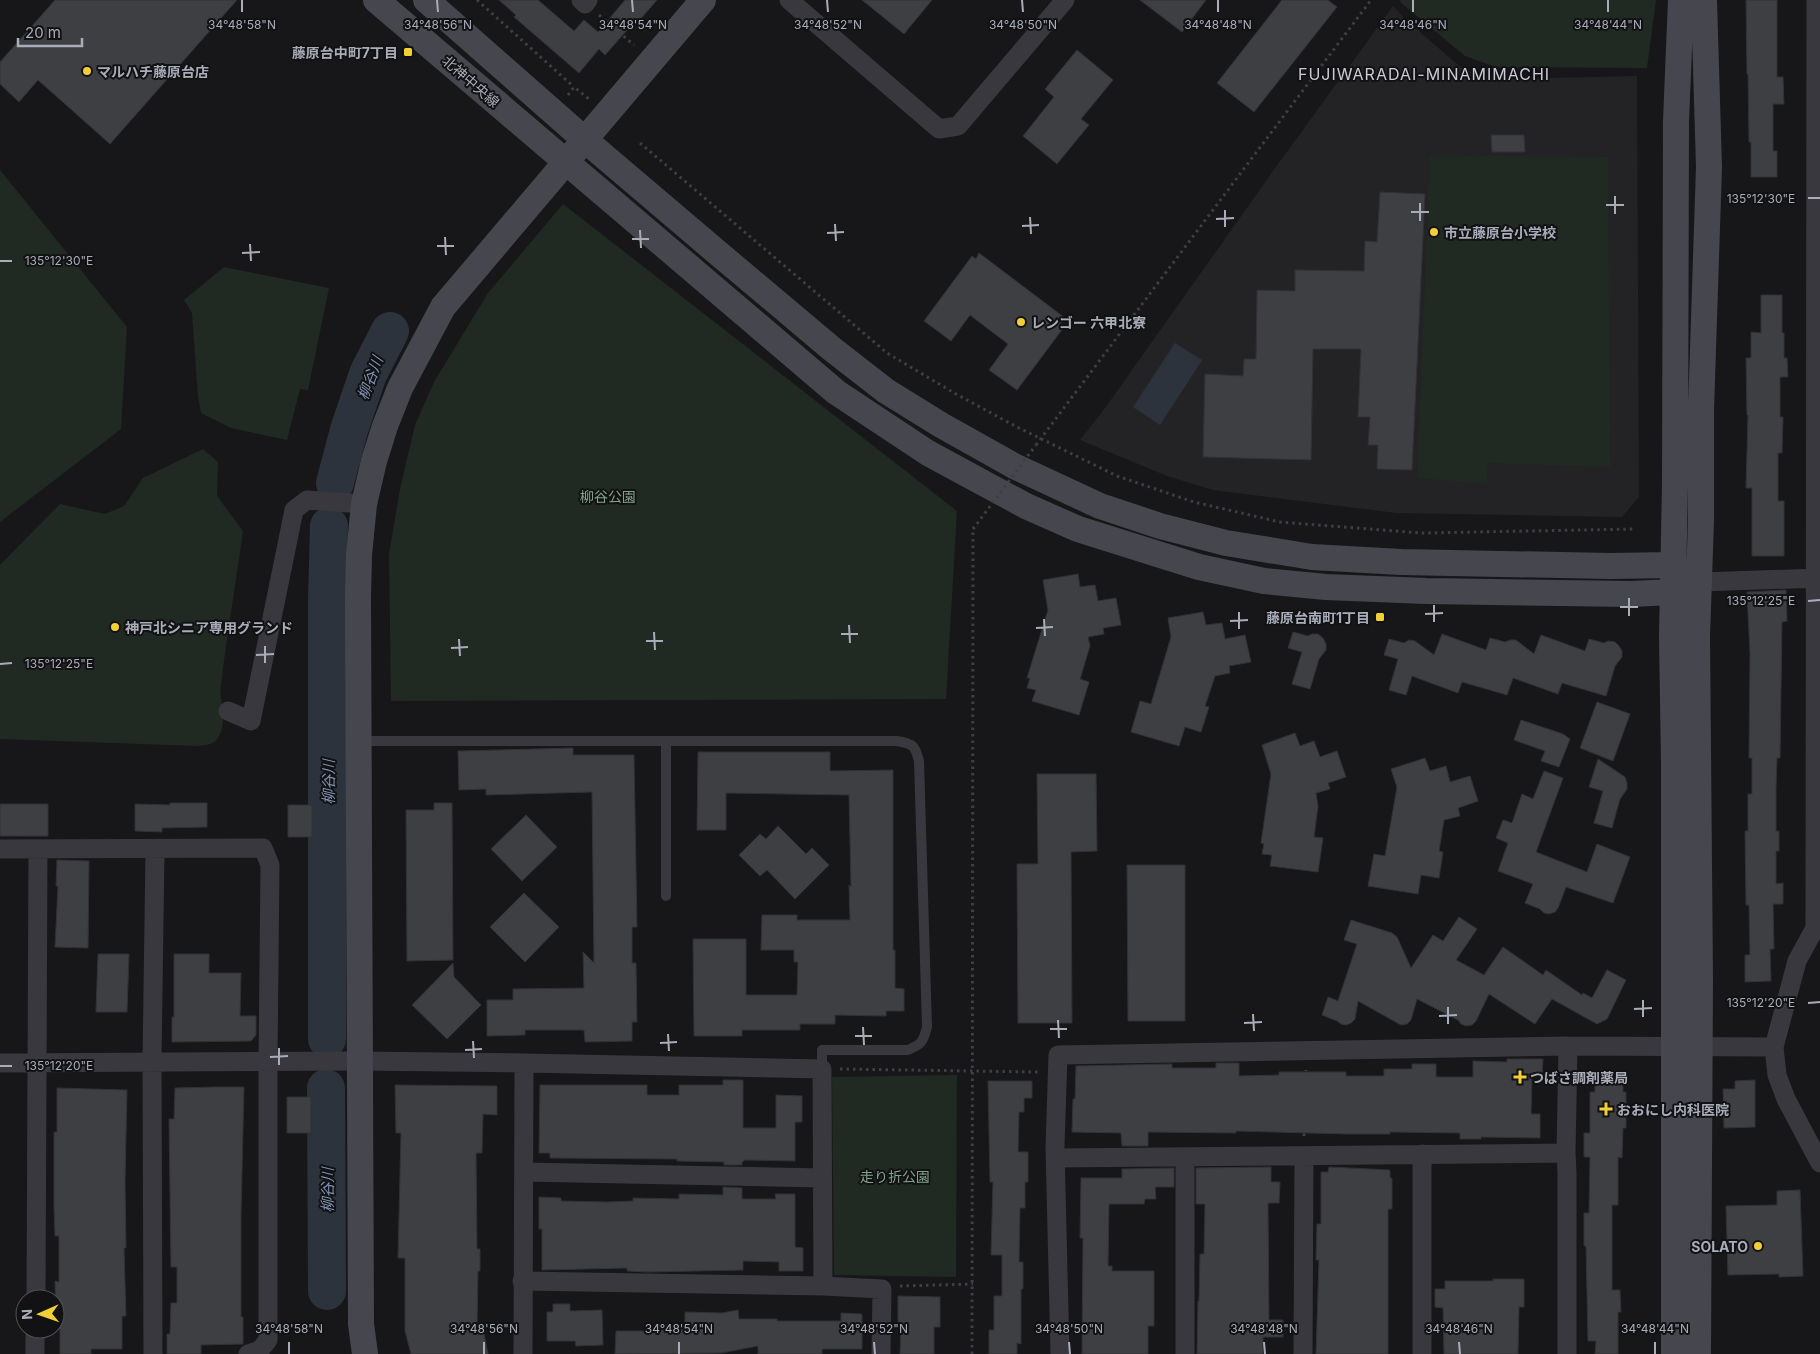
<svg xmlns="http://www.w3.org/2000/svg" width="1820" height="1354" viewBox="0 0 1820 1354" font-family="Inter,'Noto Sans JP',sans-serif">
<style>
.built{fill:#232326}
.green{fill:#212923}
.water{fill:#2d333d}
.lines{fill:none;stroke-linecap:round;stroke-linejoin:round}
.river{stroke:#2d333d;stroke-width:38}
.building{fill:#3e3f43;stroke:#323135}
.path{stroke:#3e3f45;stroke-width:3;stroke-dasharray:2.5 4;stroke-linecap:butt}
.lane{stroke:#38383e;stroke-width:10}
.street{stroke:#38383e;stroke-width:19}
.secondary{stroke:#46474e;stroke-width:26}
.path-bridge{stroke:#3e3f45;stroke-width:3;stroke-dasharray:2.5 4;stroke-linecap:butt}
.ticks{fill:none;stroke:#a9acb9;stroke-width:2}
.poi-dot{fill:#f2cf36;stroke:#121214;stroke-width:2}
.labels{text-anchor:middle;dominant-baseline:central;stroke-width:4;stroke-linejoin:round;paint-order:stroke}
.poi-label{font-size:14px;font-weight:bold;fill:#a9acb9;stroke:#121214;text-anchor:start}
.street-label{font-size:14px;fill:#a9acb9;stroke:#121214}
.park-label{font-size:14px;fill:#80a488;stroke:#121214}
.water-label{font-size:15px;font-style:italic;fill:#8094b4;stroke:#121214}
.quarter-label{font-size:16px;letter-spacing:1px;fill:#cacbd5;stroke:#121214}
.ticks-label{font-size:12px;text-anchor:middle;fill:#a9acb9;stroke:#121214;stroke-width:4;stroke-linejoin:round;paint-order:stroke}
</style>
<rect width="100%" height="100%" fill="#171719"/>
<!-- built -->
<path class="built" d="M1393 6 1406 20 1464 70 1499 79 1637 76 1639 497 1622 517 1396 513 1213 490 1167 476 1080 440 1105 408 1278 164Z"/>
<!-- green -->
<path class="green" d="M1401 0H1656L1647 68 1496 67 1465 56 1400 2Z
M1430 155 1608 157 1610 467 1488 463 1487 484 1417 478Z
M0 170 127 327 121 429 0 522Z
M563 204 957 511 946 699 391 701 389 554 400 489 415 425 434 382 488 293Z
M224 267 329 288 308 390 300 389 287 440 231 428 201 413 198 397 192 313 184 300Z
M203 449 218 462 217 496 243 531C236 582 227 634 221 685 219 701 227 719 220 734 216 744 208 745 199 746L0 739V565L60 504 105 514 124 506 143 478Z
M957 1075 956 1277 834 1275 832 1077Z"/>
<!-- water -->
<path class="water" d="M1175 343 1202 360 1160 425 1133 407Z"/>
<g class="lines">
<!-- river -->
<path class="river" d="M335 483 349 430 368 374 390 331
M327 1039V601L329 526
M326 1088 327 1291"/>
</g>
<!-- building -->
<path class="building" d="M55 0H237L110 144 38 80 19 102 0 84V62Z
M499 0H538L574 31 584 20 598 32 625 0H657L631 30 629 28 605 55 599 49 579 73 514 17 516 15Z
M862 0H932L904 34Z
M1140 0H1206L1182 32Z
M1282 0H1328L1337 7 1254 112 1217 83Z
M1746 0H1777V77H1783L1784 104H1773V151H1777V177H1751V142H1749L1748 74H1747Z
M1077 50 1113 80 1081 119 1089 125 1057 164 1023 136 1054 97 1045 89Z
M1491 135H1524L1525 152H1492Z
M1380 192 1425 194 1412 470 1377 469 1378 445H1368L1370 417H1358L1361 349H1313L1311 460 1203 457 1205 374 1243 376 1244 359H1256L1257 290 1295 291V270L1364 271 1365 241 1377 242Z
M979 253 1065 318 1060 324 1064 327 1017 390 989 370 1008 344 970 315 951 341 924 321 972 256 976 259Z
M1761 295H1782V333H1784V358H1787L1788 377H1780V417H1783L1782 453H1778V501H1784V556H1752V488H1746L1748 415H1747L1746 358H1751V332L1761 333Z
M1078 574 1080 587 1095 585 1098 601 1116 598 1121 625 1103 628 1104 634 1088 637 1090 646 1080 679 1089 682 1079 715 1032 701 1036 690 1027 688 1030 678H1027L1048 610 1043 580Z
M1786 590 1787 621 1782 622 1780 758H1777L1776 789V831H1779V851H1776V884L1783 883V904H1773L1774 949H1770L1771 981 1745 982V955H1750L1749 905H1746L1745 831H1748V794H1752V758H1749L1750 653 1747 592Z
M1203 612 1206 625 1222 623 1225 639 1245 635 1251 662 1229 666 1230 673 1215 676 1205 706 1209 707 1201 732 1185 727 1179 746 1131 732 1140 701 1151 704 1171 637 1168 618Z
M1293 632 1308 636 1312 634H1318L1323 638 1326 644V650L1319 659 1310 689 1292 684 1302 652 1288 648Z
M1442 634 1486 650 1490 638 1505 642 1510 640H1516L1534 654 1541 635 1585 651 1589 639 1604 643 1608 641 1615 642 1619 646 1622 651V657L1615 666 1606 696 1562 683 1558 694 1513 678 1507 695 1462 682 1458 693 1412 676 1406 695 1389 690 1398 659 1384 655 1389 639 1404 643 1409 640 1415 641 1434 655Z
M1597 702 1630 714 1613 761 1580 748Z
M1521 720 1563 734 1570 739 1559 767 1541 761 1545 751 1514 740Z
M1295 733 1300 746 1314 741 1320 757 1337 751 1346 777 1328 783 1330 789 1316 793 1318 806 1314 837 1323 838 1318 872 1270 866 1272 855 1262 854 1264 844 1261 843 1271 774 1262 745Z
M573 748V755H634L637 927H632V963H636L637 1022H632V1041L585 1042 584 1030H525V1035L487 1036V1000H513V989L584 988 583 952 594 963 592 792 486 795V789L459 790 458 751Z
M698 752H830V771L893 770V950H895V988L904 989V1011H886V1016L835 1015V1024H800V1030H742V1036H694L693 939H746V995H797L798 962H794V950H761L762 915H797V920H850L849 885 851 887 849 795 726 793V830H697Z
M1425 758 1430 771 1446 766 1450 782 1470 776 1478 801 1458 808 1460 816 1444 820 1439 851 1443 852 1439 878 1421 875 1418 894 1368 886 1374 854 1385 856 1397 787 1391 769Z
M1598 759 1625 777 1627 783V789L1620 799 1612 828 1594 823 1603 791 1589 787Z
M1544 771 1563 778 1536 852 1587 872 1597 844 1630 857 1613 903 1566 887 1558 908 1555 912 1549 914 1544 913 1540 909 1525 903 1533 884 1498 871 1508 843 1496 838 1503 820 1512 823 1522 794 1533 799Z
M1037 774H1096L1097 851 1071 852 1072 1023H1018L1017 864H1038Z
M170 803H207V827L162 828V832L135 831V804L170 805Z
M434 803H452L453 960 407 961 406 810H434Z
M0 804H48V836H0Z
M288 805H312V837H288Z
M526 815 557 847 522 881 491 849Z
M778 826 806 854 812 848 829 865 795 899 767 870 760 876 739 855 760 834 766 839Z
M57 860 89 861 88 948 55 947 58 886H56Z
M1127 865H1185V1021H1128Z
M524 893 559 927 525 962 490 927Z
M1459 917 1477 929 1456 960 1484 975 1503 947 1543 975 1546 970 1582 995 1583 993 1592 998 1607 970 1626 980 1607 1019 1597 1024 1552 999 1535 1024 1489 994 1476 1021 1472 1025 1466 1026 1461 1024 1458 1020 1417 999 1411 1020 1407 1024 1401 1025 1358 1001 1355 1019 1351 1023 1346 1025 1341 1024 1337 1021 1322 1015 1328 997 1338 1001 1357 944 1344 940 1351 920 1392 933 1397 937 1411 968 1433 935 1443 941Z
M98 954H129L127 1012H96Z
M174 954H209V973H241L240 1016H256V1035L251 1041 172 1042V1017H174Z
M453 963 454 977 481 1005 447 1039 412 1005Z
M1507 1059H1543L1542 1076H1532L1531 1114H1540V1138L1481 1137V1139H1460V1133L1390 1132V1134H1347L1236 1131V1133L1148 1132V1146H1122L1121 1133 1072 1132 1073 1099H1075L1076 1066 1172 1064V1068H1216V1063H1239V1076L1279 1075V1072H1346V1076H1384V1069H1412V1064H1436V1077H1473V1061L1507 1062Z
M1595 1075H1623V1092H1626V1128H1623L1622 1158 1618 1157V1205H1612V1290H1620L1621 1312H1618V1354H1595L1596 1341H1588L1586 1246H1584V1213H1589L1590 1157H1584V1133H1590V1092H1595Z
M723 1080H743V1128H776V1095L802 1096V1122H795V1161L745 1160 742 1162V1165H724V1162L677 1161V1159L550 1158V1153H539L540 1085H647V1095H679V1085H723Z
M1755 1080V1127L1724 1128 1723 1089H1735V1081Z
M988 1081H1032V1098H1024V1112H1019L1018 1152H1028V1182H1025V1208H1020L1019 1262H1023V1289H1021V1344L1017 1343V1354H989V1330H994V1296H1002V1255H991L993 1182H990Z
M395 1085 497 1086V1115L483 1114 482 1153H476L477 1249H480V1271H478L477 1325 482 1324 488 1354H411L405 1331V1258H398L401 1133H396Z
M214 1087H244L241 1214V1317H243V1344L201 1345V1354H167V1334H170L171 1303H177V1267H171L169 1119H174L175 1088Z
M57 1088 127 1090 125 1181 126 1248H124L126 1316H122V1349H91V1354H60V1329H56L55 1281 59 1282V1236H55L54 1207V1132H57Z
M287 1097H311V1133H287Z
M1271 1167V1182H1280L1279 1203H1268L1269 1320H1283V1337H1263V1354H1197L1198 1301H1199L1200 1254H1204L1205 1204H1196V1168Z
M1329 1167 1390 1170V1178H1392V1209H1388V1354H1316L1319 1260H1316L1317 1224H1321V1172H1328Z
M1174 1168V1187H1155L1156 1199H1145L1144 1204H1109L1108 1266H1112V1271H1154V1326H1148V1354H1082L1083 1238H1080L1081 1178H1122V1169Z
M723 1187 742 1188V1199H776L775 1194H795V1247L803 1248V1271H779V1262L743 1261V1270L648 1272 627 1271V1268L542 1270V1229H539V1197L561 1198V1201L607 1202 633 1201V1198L679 1199V1194L723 1195Z
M1800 1190 1803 1276 1779 1277V1274L1728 1275 1726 1206 1777 1205V1191Z
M1493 1279H1524V1307H1519L1518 1354H1444L1443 1308 1435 1307V1289H1445V1281H1493Z
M898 1296 940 1297V1327H934V1354H900L901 1327H898Z
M553 1304H570V1311L602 1310 603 1345 576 1346 575 1341H547V1312H553Z
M738 1310 739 1319H777V1321H841V1313L862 1314V1349H822V1354H758V1346L721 1353 615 1354 616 1331H656V1325H685V1312L722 1313Z"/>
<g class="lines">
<!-- path -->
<path class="path" d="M477 0 574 87
M599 15 634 45
M568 95 574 87 589 99
M640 143 887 353 956 394 1017 427 1117 476 1194 502 1280 522 1422 533 1634 529
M1036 445 1371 0
M840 1069 1039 1072
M1304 1136 1306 1070
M900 1286 973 1284
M972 1354 973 529"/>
<!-- lane -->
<path class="lane" d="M360 741H897C913 744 915 745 919 761L927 1027C923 1042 922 1044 908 1050H822V1069
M666 741V896"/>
<!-- street -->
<path class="street" d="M581 0 585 4 588 0
M789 0 939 129 958 126 1065 0
M1699 582 1820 578
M228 711 251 721 294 510 307 500 364 504
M0 849 263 848 270 865 268 1062V1340L260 1350 248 1354
M1820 922 1815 928 1797 961 1774 1047 1777 1075 1786 1099 1820 1163
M1815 928 1816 0
M0 1063 360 1061 524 1063 822 1069 823 1286
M1422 1154V1354
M1185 1157V1354
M1056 1158 1566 1153
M524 1172 822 1178
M522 1281 823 1286 882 1289 881 1354
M36 1299 38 849
M35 1354V1329
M153 1354 152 1062 155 849
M523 1354 524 1063
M1060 1354 1055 1147 1058 1055 1568 1046 1774 1047
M1303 1354 1304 1156
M1567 1354V1173L1566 1153 1568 1046"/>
<!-- secondary -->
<path class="secondary" d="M376 0 836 392 928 453 1026 506 1078 529 1199 567 1264 581 1326 587 1426 591 1631 594 1673 592 1699 582
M426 0 585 140 712 248 832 349 886 391 941 425 1014 466 1100 506 1160 526 1226 543 1312 557 1401 562 1610 566 1672 565 1699 582
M365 1354 361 1324 358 598 359 555 364 504 374 461 385 426 400 388 443 307 703 0
M1674 1354V762L1672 636 1675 485 1676 121 1681 0
M1698 1354 1700 978 1697 636 1701 521V410L1709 167 1704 0"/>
<!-- path-bridge -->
<path class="path-bridge" d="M973 529 1036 445"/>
</g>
<!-- ticks -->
<path class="ticks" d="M242 0V12M437 0 438 12M632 0 633 12M827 0 828 12M1022 0 1023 12M1218 0V12M1413 0V12M1608 0V12M1615 196V214M1808 198H1820M1420 203V221M1606 205H1624M1225 210V227M1411 212H1429M1030 217 1031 234M1216 219 1234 218M835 224 836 241M1022 226 1039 225M640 230 641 248M827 233 844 232M445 237 446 255M632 239H649M250 244 251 261M437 246H454M242 253 260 252M0 261H12M1629 598V616M1808 601 1820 600M1434 605V622M1620 607H1638M1239 612V629M1425 614 1443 613M1044 619 1045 636M1230 621 1248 620M849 625 850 643M1036 628 1053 627M654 632 655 650M841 634H858M459 639 460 656M646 641H663M265 646V663M451 648 468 647M256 655 274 654M0 664 12 663M1643 1000V1017M1808 1003 1820 1002M1448 1007V1024M1634 1009 1652 1008M1253 1014 1254 1031M1439 1016 1457 1015M1058 1020 1059 1038M1244 1023 1262 1022M863 1027 864 1045M1050 1029H1067M668 1034 669 1051M855 1036H872M473 1041 474 1058M660 1043 677 1042M279 1048V1065M465 1050 482 1049M270 1057 288 1056M0 1066H12M289 1342V1354M484 1342V1354M679 1342V1354M874 1342 875 1354M1069 1342 1070 1354M1264 1342 1265 1354M1459 1342 1460 1354M1655 1342V1354"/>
<!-- markers -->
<g class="poi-dot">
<rect x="403" y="47" width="10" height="10" rx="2.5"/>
<circle cx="87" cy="71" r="5"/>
<circle cx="1434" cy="232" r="5"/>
<circle cx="1021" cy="322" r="5"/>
<rect x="1375" y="612" width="10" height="10" rx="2.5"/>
<circle cx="115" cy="627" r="5"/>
<path d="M1517.5 1069.5h5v5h5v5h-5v5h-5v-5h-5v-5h5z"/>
<path d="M1603.5 1101.5h5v5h5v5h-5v5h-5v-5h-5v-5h5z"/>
<circle cx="1758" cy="1246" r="5"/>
</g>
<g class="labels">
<!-- poi labels -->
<g class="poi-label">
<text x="398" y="52" text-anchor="end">藤原台中町7丁目</text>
<text x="97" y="71">マルハチ藤原台店</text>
<text x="1444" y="232">市立藤原台小学校</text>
<text x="1031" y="322">レンゴー 六甲北寮</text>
<text x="1370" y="617" text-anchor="end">藤原台南町1丁目</text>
<text x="125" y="627">神戸北シニア専用グランド</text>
<text x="1530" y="1077">つばさ調剤薬局</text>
<text x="1617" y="1109">おおにし内科医院</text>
<text x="1748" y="1246" text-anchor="end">SOLATO</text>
</g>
<!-- street labels -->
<g class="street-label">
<text transform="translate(471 81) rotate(41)">北神中央線</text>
</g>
<!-- park labels -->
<g class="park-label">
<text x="608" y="496">柳谷公園</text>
<text x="895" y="1176">走り折公園</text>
</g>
<!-- water labels -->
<g class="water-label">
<text transform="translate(370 378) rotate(-69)">柳谷川</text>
<text transform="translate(328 782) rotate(-90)">柳谷川</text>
<text transform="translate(327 1190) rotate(-90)">柳谷川</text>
</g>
<!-- quarter labels -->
<g class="quarter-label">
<text x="1424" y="74">FUJIWARADAI-MINAMIMACHI</text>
</g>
</g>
<g class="ticks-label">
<text x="242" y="29">34°48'58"N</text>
<text x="438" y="29">34°48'56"N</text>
<text x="633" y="29">34°48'54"N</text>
<text x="828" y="29">34°48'52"N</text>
<text x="1023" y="29">34°48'50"N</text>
<text x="1218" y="29">34°48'48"N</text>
<text x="1413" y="29">34°48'46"N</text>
<text x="1608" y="29">34°48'44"N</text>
<text x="1761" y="203">135°12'30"E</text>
<text x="59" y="265">135°12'30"E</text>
<text x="1761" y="605">135°12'25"E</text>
<text x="59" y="668">135°12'25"E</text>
<text x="1761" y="1007">135°12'20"E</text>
<text x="59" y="1070">135°12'20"E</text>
<text x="289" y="1333">34°48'58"N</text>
<text x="484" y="1333">34°48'56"N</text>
<text x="679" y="1333">34°48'54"N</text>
<text x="874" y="1333">34°48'52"N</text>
<text x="1069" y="1333">34°48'50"N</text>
<text x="1264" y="1333">34°48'48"N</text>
<text x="1459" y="1333">34°48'46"N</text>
<text x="1655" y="1333">34°48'44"N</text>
</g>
<!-- north arrow -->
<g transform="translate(40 1314) rotate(268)"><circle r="24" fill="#121214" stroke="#4e5056"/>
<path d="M0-4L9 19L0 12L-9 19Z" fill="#f2cf36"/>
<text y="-8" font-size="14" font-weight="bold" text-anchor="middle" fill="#a9acb9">N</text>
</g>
<!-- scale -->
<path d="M18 38v8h64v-8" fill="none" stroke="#a9acb9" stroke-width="2.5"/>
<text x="25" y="38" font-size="15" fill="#a9acb9" stroke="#121214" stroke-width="4" paint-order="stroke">20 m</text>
</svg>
